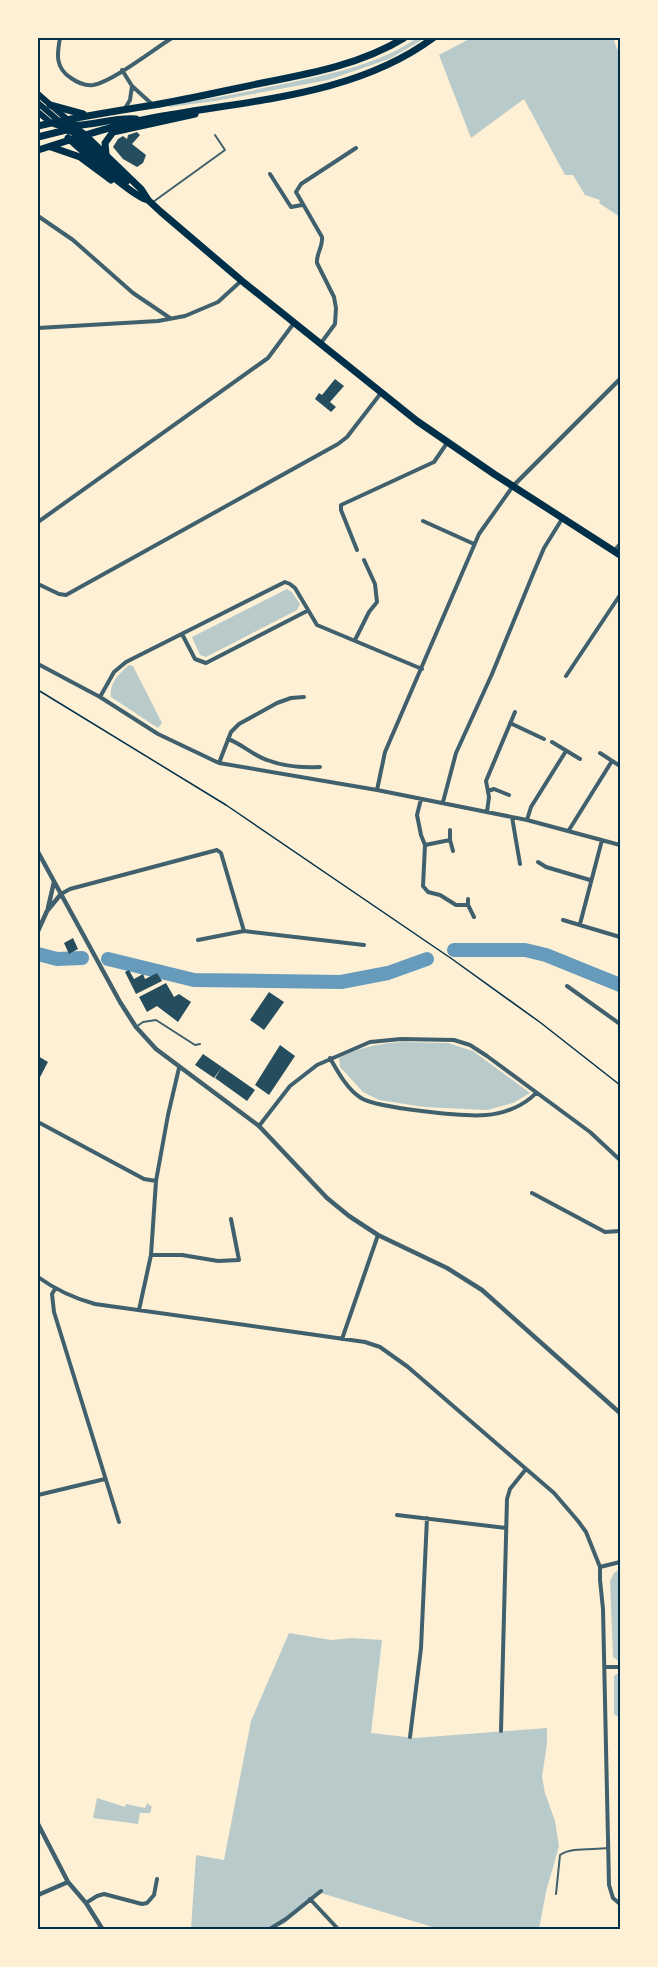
<svg xmlns="http://www.w3.org/2000/svg" width="658" height="1967" viewBox="0 0 658 1967" font-family="'Titillium Web',sans-serif">
<style>
.green{fill:#b9caca}
.lines{fill:none;stroke-linecap:round;stroke-linejoin:round}
.river{stroke:#669bbc;stroke-width:14}
.building{fill:#264d5e}
.path{stroke:#003049;stroke-width:1.5}
.service{stroke:#3f606c;stroke-width:2}
.minor{stroke:#3f606c;stroke-width:4}
.tertiary{stroke:#3f606c;stroke-width:4.5}
.primary{stroke:#003049;stroke-width:6}
.trunk{stroke:#003049;stroke-width:7}
.neatline{fill:none;stroke:#003049;stroke-width:2}
</style>
<rect width="100%" height="100%" fill="#fdf0d5"/>
<!-- green -->
<path class="green" d="M417 38H426L389 59 328 80 215 101 169 107 168 105C205 100 241 93 278 85 326 75 376 66 417 38Z
M471 38H613L620 56V217L599 203 600 200 585 195 573 175H565L524 99 471 138 439 55Z
M287 589 292 592 300 604 297 610 206 657 200 655 192 637Z
M129 665 133 666 162 723 158 728 111 697C109 683 119 674 129 665Z
M401 1042 448 1043 473 1051 530 1093 513 1103 487 1110 424 1107 379 1100 363 1092 340 1067 339 1058C362 1047 376 1044 401 1042Z
M620 1569V1662L613 1657 610 1581 614 1573Z
M289 1633 331 1640 352 1638 382 1640 371 1733 415 1738 547 1728V1743L542 1777 545 1793 555 1821 559 1846 546 1892 539 1929H439L321 1893 284 1924 272 1929H191L196 1855 224 1860 251 1721Z
M620 1672V1717H618L614 1714V1676Z
M97 1798 125 1807 126 1804 145 1808 147 1803 152 1807 150 1813H140L138 1824 93 1818Z"/>
<g class="lines">
<!-- river -->
<path class="river" d="M454 950H525L546 955 620 985
M38 954 57 959 82 958
M108 959 194 980 341 982 388 973 427 959"/>
</g>
<!-- building -->
<path class="building" d="M137 132 140 135 132 144 146 155 143 163 137 167 123 159 113 147 118 139 123 136 127 139 128 135Z
M335 379 344 386 330 402 336 407 331 412 315 399 319 393 322 395Z
M73 938 78 949 69 954 64 943Z
M129 970 134 979 143 974 145 979 157 973 162 981 136 994 125 972Z
M166 983 174 997 179 994 191 1002 178 1022 157 1006 147 1012 139 997Z
M269 992 284 1002 264 1030 250 1020Z
M280 1045 295 1056 269 1095 255 1085Z
M203 1054 222 1067 214 1078 195 1065Z
M38 1056 48 1062 38 1081Z
M222 1067 255 1090 247 1101 215 1078Z"/>
<g class="lines">
<!-- path -->
<path class="path" d="M38 690 226 805 452 959 541 1023 620 1085"/>
<!-- service -->
<path class="service" d="M153 202 225 150 215 135
M136 1027 143 1022 156 1020 195 1045 200 1044
M556 1894 560 1855C571 1847 594 1850 608 1848"/>
<!-- minor -->
<path class="minor" d="M60 38C57 54 55 68 71 78 78 83 85 86 93 85 112 82 154 49 172 38
M122 70 132 86 153 105
M124 110 130 100 132 86
M270 174 291 207 302 205
M38 216 73 240 133 293 170 318
M38 328 158 321 185 316 218 302 241 281
M321 343 335 324 336 308 334 297 317 263C316 254 323 247 322 237L296 192 301 184 356 148
M423 521 474 544
M38 522 268 358 294 323
M357 550 341 510V505L434 462 447 443
M614 551 620 544
M38 584 59 594 66 595 338 444 347 437 381 393
M182 634 195 659 206 663 307 611
M355 640 369 612 377 602 375 584 364 560
M38 664 100 697 158 734 219 763 377 790 527 820 620 845
M566 676 620 595
M100 697 114 672 126 662 285 582 290 584 295 588 317 625 422 669
M510 723 544 739
M228 739C242 744 254 756 267 760 283 766 303 768 320 767
M552 742 580 759
M600 753 620 766
M219 763 231 732 239 724 277 703 291 698 304 697
M377 790 385 752 479 534 513 486
M488 791 494 789 509 795
M421 799 417 815 421 835 425 845 423 886 428 892 440 895 456 905H468
M443 802 456 753 492 674 533 574 544 548 562 519
M487 812 489 797 486 781 515 712
M512 817 520 864
M527 820 531 807 566 751
M450 830V840L453 851
M569 830 612 761
M425 845 450 840
M538 862 546 867 590 880
M61 894 70 889 217 850 221 853 244 931
M468 899V905L474 917
M563 920 620 937
M580 924 602 840
M198 940 244 931 364 945
M567 986 620 1024
M330 1058C338 1072 347 1089 361 1098 377 1108 465 1117 486 1115 503 1114 524 1106 536 1093
M38 1122 144 1179 156 1181
M259 1126 290 1086 317 1065 370 1042 401 1039 454 1040 470 1045 487 1056 590 1132 620 1160
M532 1193 605 1232 620 1231
M151 1255H182L218 1261 239 1260 231 1219
M38 1277C56 1290 73 1298 95 1304L302 1333 365 1342 380 1347 408 1367 554 1493 578 1521 586 1532 600 1567
M55 1289 52 1294 54 1312 119 1522
M139 1310 151 1255 156 1181 168 1115 179 1068
M342 1339 378 1235
M38 1495 105 1479
M397 1515 506 1528
M620 1562 600 1567V1580L603 1609 609 1885 613 1898 620 1904
M605 1667H620
M501 1731 507 1499 510 1489 526 1469
M410 1737 421 1648 427 1518
M310 1899 339 1930
M86 1903 97 1896 104 1894 142 1904 147 1903 154 1895 157 1879
M268 1930 286 1919 321 1891"/>
<!-- tertiary -->
<path class="tertiary" d="M513 486 620 379
M38 852 120 1002 136 1027 156 1049 259 1126 327 1198 349 1216 378 1235 447 1268 482 1290 620 1413
M48 908 54 882
M38 931 47 911 61 894
M38 1824 68 1882 86 1903 103 1930
M38 1895 68 1882"/>
<!-- primary -->
<path class="primary" d="M38 94 84 134
M38 103 60 122
M38 112 51 123"/>
<!-- trunk -->
<path class="trunk" d="M50 105 83 114
M55 124C82 130 109 117 136 119
M38 126C76 117 115 111 154 105 189 99 223 91 257 84 308 74 360 65 404 38
M75 135 126 182
M38 137 66 130 84 134 141 189 148 200 161 212 242 281 417 421 494 474 620 555
M68 138C82 150 134 198 148 200
M51 147 80 157 111 180
M38 150C74 139 109 126 147 119 243 100 352 98 433 38
M106 154 105 143 113 132 195 114"/>
</g>
<!-- border -->
<rect width="658" height="1967" fill="none" stroke="#fdf0d5" stroke-width="78"/>
<rect x="39" y="39" width="580" height="1889" class="neatline"/>
</svg>
